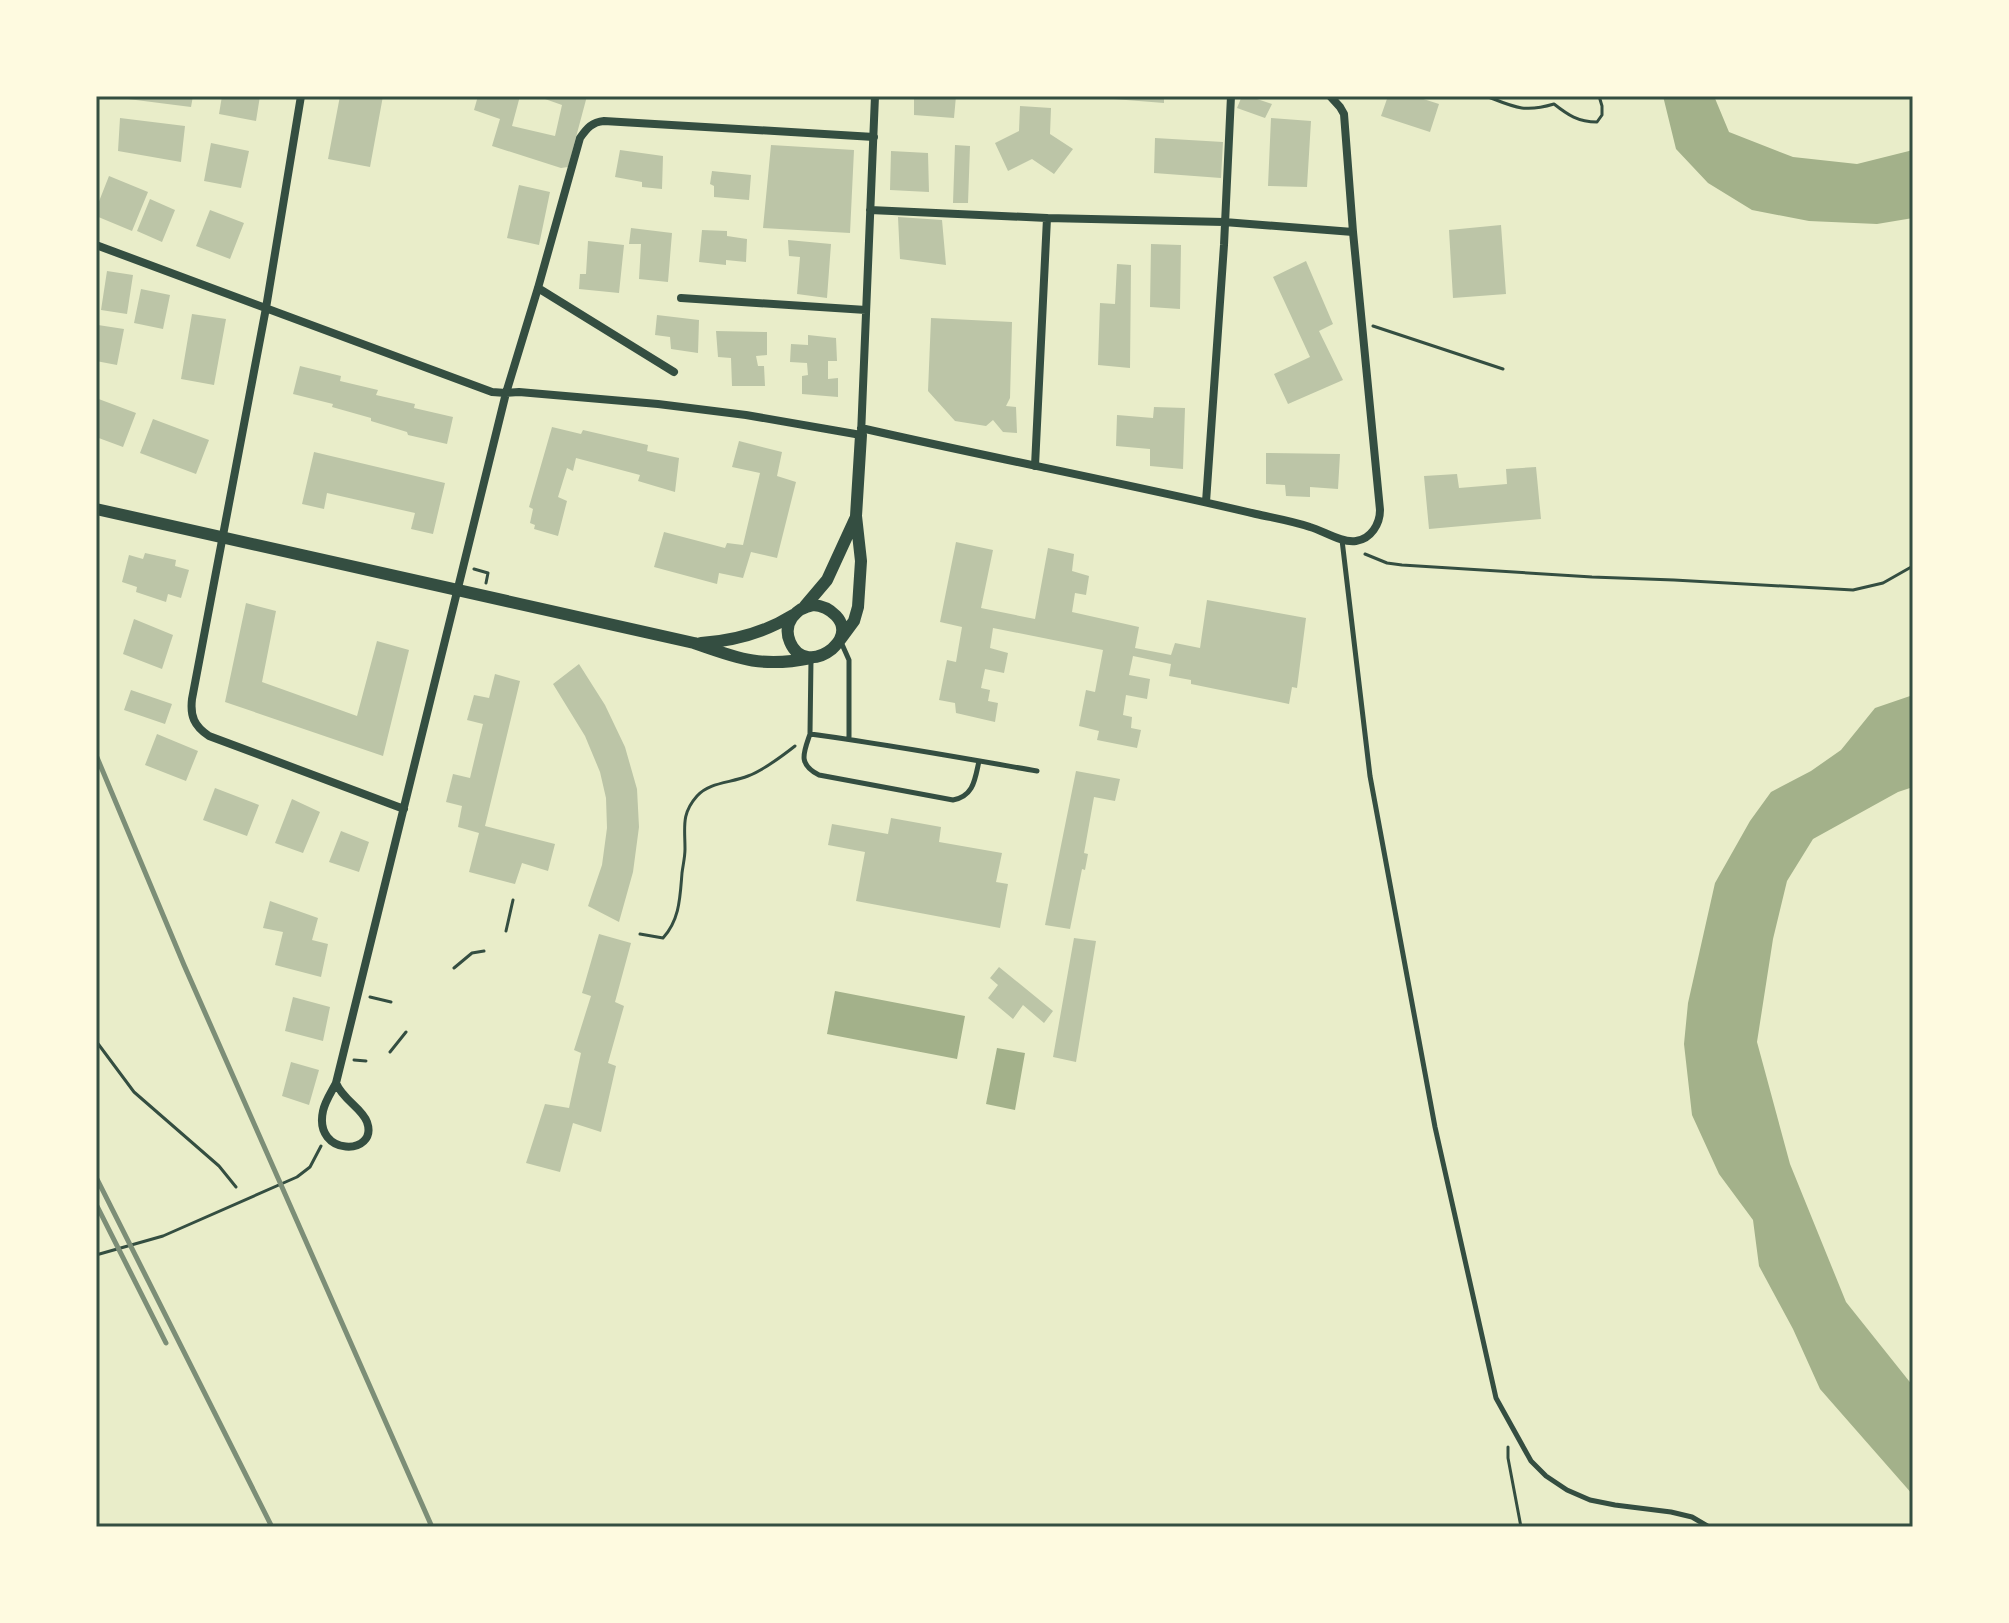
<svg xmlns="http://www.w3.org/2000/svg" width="2009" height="1623" viewBox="0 0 2009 1623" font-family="Raleway,sans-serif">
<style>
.water{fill:#a3b18a}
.building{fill:#bcc5a7}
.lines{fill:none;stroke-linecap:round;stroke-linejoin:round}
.path{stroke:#344e41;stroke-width:3}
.service{stroke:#344e41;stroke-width:5}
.minor{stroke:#344e41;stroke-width:8}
.tertiary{stroke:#344e41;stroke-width:12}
.rail{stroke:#7c8e77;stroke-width:5}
.neatline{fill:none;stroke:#344e41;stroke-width:3}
</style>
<rect width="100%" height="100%" fill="#e9edc9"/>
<!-- water -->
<path class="water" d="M1663 96H1714L1729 132 1793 157 1857 164 1913 150V218L1877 224 1809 221 1752 210 1708 183 1676 149Z
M1913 695V787L1898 792 1813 839 1787 881 1773 939 1757 1042 1790 1164 1846 1302 1913 1386V1495L1820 1389 1793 1329 1759 1266 1753 1220 1719 1174 1692 1115 1684 1044 1688 1003 1715 883 1750 821 1771 792 1811 771 1841 750 1875 708Z
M835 991 965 1016 957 1059 827 1034Z
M997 1048 1025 1053 1015 1110 986 1104Z"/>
<!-- building -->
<path class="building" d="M128 96H193L191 107 128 99Z
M222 96H260L256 121 219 114Z
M340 96H383L370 167 328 159Z
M478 96H520L512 126 555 136 562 105 545 99 546 96H587L568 167 561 168 492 146 500 119 474 110Z
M914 96H956L954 118 914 115Z
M1101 96H1164V103L1101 98Z
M1242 96H1248L1272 104 1265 118 1237 108Z
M1388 96H1414L1439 104 1430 132 1381 116Z
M1020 106 1051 108 1050 134 1073 149 1054 174 1032 159 1008 171 995 143 1019 131Z
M120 118 185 126 181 162 118 151Z
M1271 118 1311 121 1307 187 1268 186Z
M1155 138 1223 142 1221 178 1154 173Z
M211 143 249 151 241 188 204 181Z
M771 145 854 150 850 233 763 228Z
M955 145 970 146 968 203H953Z
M620 150 663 156 662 189 642 187V182L615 177Z
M891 151 928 153 929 192 890 190Z
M712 171 751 175 749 200 714 197V186L710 184Z
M109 176 148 192 132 231 96 216V209Z
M519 185 550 192 539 245 507 238Z
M150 199 175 210 162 242 137 231Z
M210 210 244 223 230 259 196 246Z
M898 217 942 220 946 265 900 259Z
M1501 225 1506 294 1453 298 1449 230Z
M631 228 672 233 668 282 639 279 641 244H629Z
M702 230 727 231V236L747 239 746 262 726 260V265L699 262Z
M788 240 831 244 827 298 797 294 800 257 789 256Z
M588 241 624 245 619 293 579 289 580 274H586Z
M1151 244 1181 245 1180 309 1150 307Z
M1306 261 1333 324 1319 331 1343 380 1288 404 1274 374 1310 357 1273 277Z
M1117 264 1131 265 1130 368 1098 365 1100 303 1115 304Z
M107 271 133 275 127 314 101 310Z
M141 289 170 295 163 329 134 323Z
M192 314 226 319 214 385 181 379Z
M657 315 699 320 698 353 671 349 670 337 655 335Z
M931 318 1012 322 1010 398 1006 406 1016 407 1017 433 1003 432 993 420 986 426 955 421 928 391Z
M98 325 124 329 117 365 96 361V339Z
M716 331 767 332V355L756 356 758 366H764L765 386H732L731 358 718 357Z
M808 335 836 338 837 361H828V379L838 378V397L802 394V376L808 375 807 363 790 362 791 344 808 345Z
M300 366 341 376 340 381 378 390 376 395 415 404 414 408 453 417 447 444 408 435 407 432 371 421V418L332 407 333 404 293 394Z
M96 398 136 413 123 447 96 437Z
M1154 407 1185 408 1183 469 1150 466V449L1116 446 1117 415 1153 418Z
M153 419 209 440 196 474 140 453Z
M552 427 581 434 583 430 648 445 647 451 679 458 675 492 638 481 640 475 576 458 573 471 567 468 558 497 567 501 558 536 534 529 535 525 530 523 533 509 529 507Z
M739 441 782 452 777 476 796 482 777 558 751 552 743 578 719 573 717 584 654 567 664 532 725 548 727 543 743 545 760 473 732 467Z
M314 452 445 483 433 534 411 529 415 513 327 493 324 509 302 504Z
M1266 453 1340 454 1338 489 1310 487V497L1286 496 1285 485 1266 484Z
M1536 467 1541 519 1429 529 1424 476 1457 474 1459 488 1507 484 1506 469Z
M956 542 993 550 981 608 1035 619 1048 548 1074 554 1072 571 1089 576 1086 595 1075 593 1072 612 1139 627 1135 648 1171 655 1175 643 1200 648 1207 600 1306 618 1297 688 1292 687 1289 704 1191 684V680L1169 676 1171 664 1133 656 1129 675 1150 679 1147 699 1126 695 1123 715 1132 717 1131 728 1141 730 1137 748 1097 740 1099 731 1079 726 1086 690 1095 692 1103 650 993 628 990 648 1008 653 1004 673 985 669 981 688 990 690 988 701 998 703 995 722 956 713 955 703 939 700 947 660 956 662 962 627 940 622Z
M145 553 176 560 175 566 189 570 181 598 168 594 166 602 136 592 137 587 122 582 129 555 143 559Z
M246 603 276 611 262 682 357 716 377 641 409 650 383 756 225 702Z
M134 619 173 635 162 669 123 654Z
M579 664 605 705 625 747 637 789 639 827 633 872 619 922 588 906 602 865 607 828 606 798 600 772 585 736 553 684Z
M495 674 520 681 485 826 555 844 548 871 522 863 515 884 469 872 479 833 458 827 462 806 446 802 453 774 470 778 483 724 467 720 474 695 489 698Z
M131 690 172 704 165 724 124 710Z
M157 734 198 751 186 781 145 765Z
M1076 771 1120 779 1115 801 1094 797 1084 853 1088 854 1085 870 1082 869 1070 929 1045 925Z
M215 788 259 805 247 836 203 820Z
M292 799 320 812 303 853 275 843Z
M891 818 941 827 939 842 1002 853 996 882 1008 884 1000 928 856 901 865 852 828 845 832 824 888 834Z
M341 831 369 842 359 872 329 862Z
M270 901 318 918 312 940 328 944 321 977 275 965 283 932 263 928Z
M599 934 631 943 615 1002 624 1006 608 1063 616 1066 601 1132 573 1123 560 1172 526 1163 545 1104 569 1108 581 1053 574 1050 591 996 582 993Z
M1074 938 1096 941 1076 1062 1053 1057Z
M999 967 1053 1011 1044 1023 1023 1005 1013 1019 988 998 998 985 990 978Z
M293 997 330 1007 323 1041 285 1031Z
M291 1062 319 1070 309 1105 282 1096Z"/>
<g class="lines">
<!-- path -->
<path class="path" d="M1486 96C1514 107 1524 113 1554 104 1568 115 1578 122 1597 122L1602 115V106L1599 96
M1373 326 1503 369
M1365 554 1387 563 1402 565 1592 577 1674 580 1853 590 1883 583 1913 566
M474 569 488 573 486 583
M506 931 513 900
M640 934 663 938C680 919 680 897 682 873 683 865 685 857 685 849 685 827 681 814 697 796 709 782 731 783 748 776 764 770 781 757 795 746
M454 968 472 953 484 951
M370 997 391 1002
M96 1041 134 1092 219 1166 236 1187
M390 1052 406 1032
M354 1060 366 1061
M96 1255 163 1236 297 1177 310 1167 321 1146
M1508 1447V1458L1521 1527"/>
<!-- service -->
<path class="service" d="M1342 540 1370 776 1435 1127 1496 1398 1531 1461 1546 1476 1567 1490 1590 1500 1615 1505 1671 1512 1692 1517 1709 1527
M841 642 849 660V739
M810 733 811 659
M979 761C975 779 974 796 953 800L819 775C797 764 804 752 810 734 886 744 962 758 1037 771"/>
<!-- minor -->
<path class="minor" d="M301 96 266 308 192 699C190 716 194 726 209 736L404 809
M870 210 1047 218 1224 222 1353 232
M96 245 492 392 506 393 519 392 658 404 746 415 861 435 875 96
M538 288 674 372
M681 298 866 310
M861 428C992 458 1125 483 1256 514 1274 518 1292 521 1310 527 1324 531 1341 543 1356 541 1371 539 1380 524 1380 510L1353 232 1344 114 1340 107 1330 96
M1035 466 1047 218
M1206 502 1224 245 1231 96
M336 1083C343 1100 362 1108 367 1122 379 1156 313 1157 323 1111 325 1101 332 1091 336 1083L506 393 538 288 580 138C587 128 592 122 604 121L874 137"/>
<!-- tertiary -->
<path class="tertiary" d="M96 509 694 643C739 659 762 668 811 658
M813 605C829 606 849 621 840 639 839 642 834 647 832 649 817 661 798 661 790 642 782 623 796 608 813 605Z
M805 606 827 580 855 519
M840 640 854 621 858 607 861 561 856 516 861 435
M701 643C735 641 764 633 793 615"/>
<!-- rail -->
<path class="rail" d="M96 755 184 965 432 1527
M96 1177 272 1527
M96 1204 166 1343"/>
</g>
<!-- border -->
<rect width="2009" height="1623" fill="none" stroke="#fefae0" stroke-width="196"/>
<rect x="98" y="98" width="1813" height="1427" class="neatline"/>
</svg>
